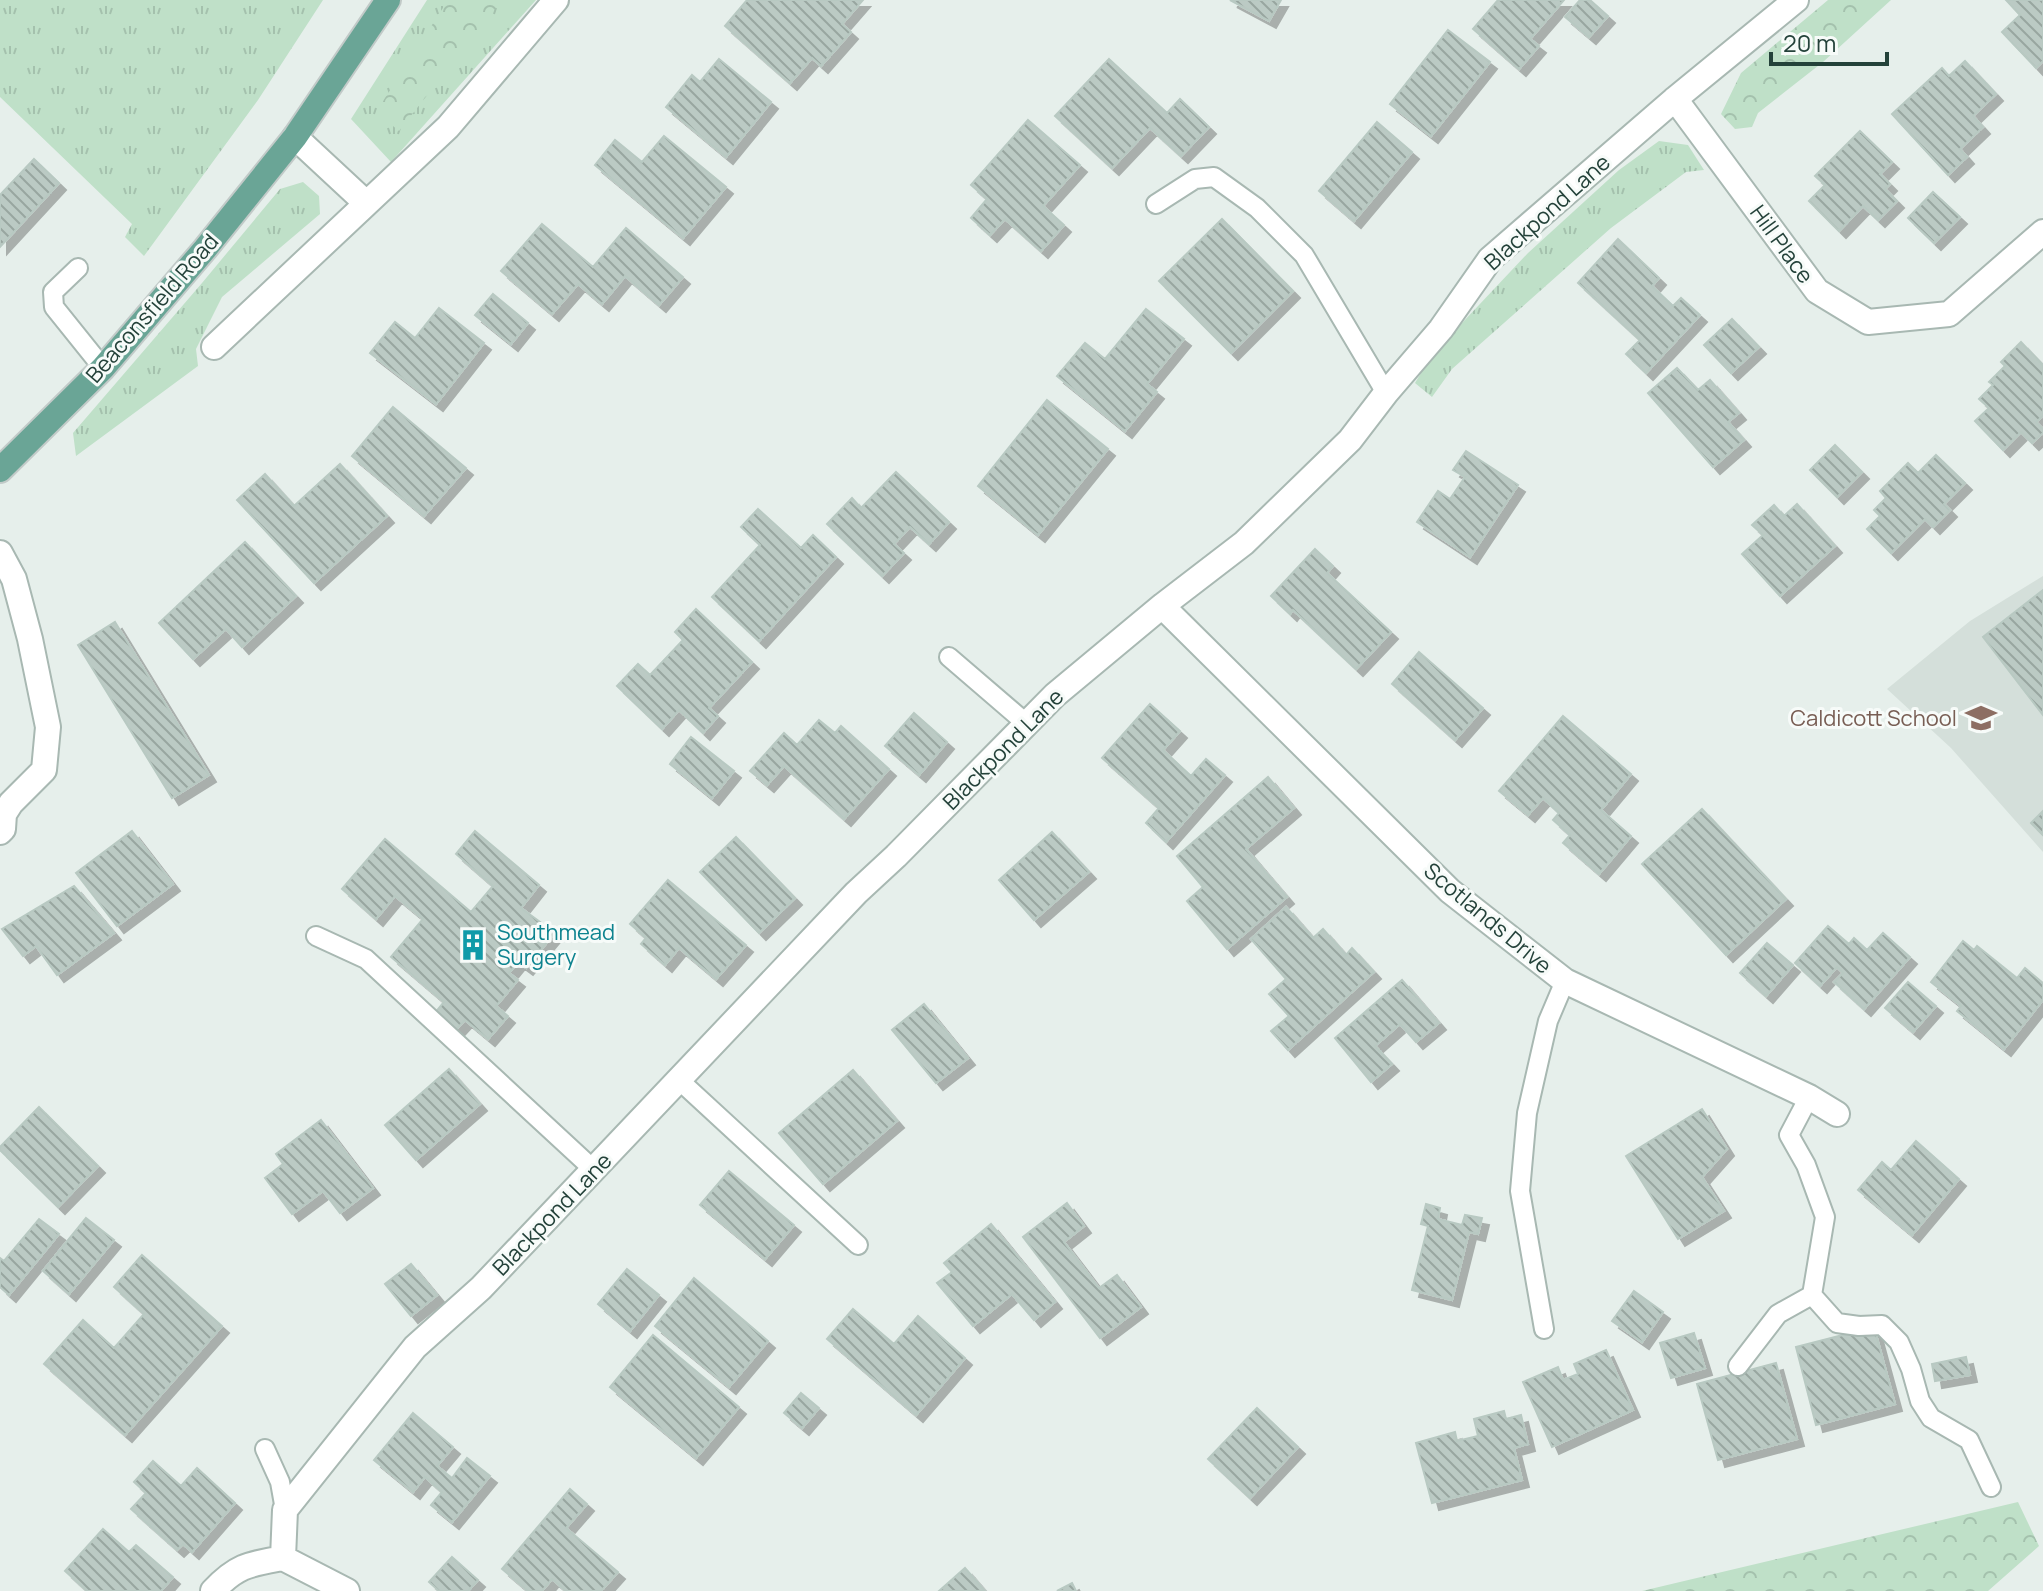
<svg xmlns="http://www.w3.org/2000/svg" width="2043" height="1591" viewBox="0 0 2043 1591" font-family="Manrope,sans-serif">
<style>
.built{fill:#d4dfda}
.grass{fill:url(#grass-tufts)}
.forest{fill:url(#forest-crowns)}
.building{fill:url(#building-back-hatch);stroke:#b8c9c2;stroke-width:2;filter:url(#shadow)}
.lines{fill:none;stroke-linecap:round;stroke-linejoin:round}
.lane-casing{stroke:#a8b8b2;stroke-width:22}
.street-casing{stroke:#a8b8b2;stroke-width:28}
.primary-casing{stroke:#c2cac8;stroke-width:28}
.lane{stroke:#fff;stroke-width:18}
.street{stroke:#fff;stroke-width:24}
.primary{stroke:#6aa596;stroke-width:24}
.labels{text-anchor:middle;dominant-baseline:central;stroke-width:6;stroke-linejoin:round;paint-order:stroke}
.street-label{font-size:22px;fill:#24423a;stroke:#f7fbf9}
.education-label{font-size:22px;fill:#785e54;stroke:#f7fbf9;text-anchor:end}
.culture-label{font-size:22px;fill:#0d838f;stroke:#f7fbf9;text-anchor:start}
</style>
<defs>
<pattern id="grass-tufts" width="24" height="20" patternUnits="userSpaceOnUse" patternTransform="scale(2)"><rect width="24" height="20" fill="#bfe0c8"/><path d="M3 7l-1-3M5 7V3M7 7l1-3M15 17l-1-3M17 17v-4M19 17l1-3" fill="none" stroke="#a4c1ad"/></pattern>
<pattern id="forest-crowns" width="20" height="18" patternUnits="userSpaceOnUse" patternTransform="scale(2)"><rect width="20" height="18" fill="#bfe0c8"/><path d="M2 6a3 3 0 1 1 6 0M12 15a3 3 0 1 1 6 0" fill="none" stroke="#a4c1ad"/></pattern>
<pattern id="building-back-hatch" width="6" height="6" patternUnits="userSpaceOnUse" patternTransform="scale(2)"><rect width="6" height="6" fill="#bbcac4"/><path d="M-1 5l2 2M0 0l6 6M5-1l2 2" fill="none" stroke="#98a6a0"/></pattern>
<filter id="shadow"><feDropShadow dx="7" dy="7" stdDeviation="0" flood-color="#0004"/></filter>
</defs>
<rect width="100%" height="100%" fill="#e6efeb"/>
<!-- built -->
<path class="built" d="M2043 576V852L1951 748 1887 689 1970 621Z"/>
<!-- grass -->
<path class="grass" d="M0 0H323L258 100 144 256 125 237 132 224 0 97Z
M427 0H536L391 162 351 119Z
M1659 141 1688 145 1704 170 1686 172 1611 228 1452 369 1432 397 1415 383 1431 356 1528 253 1619 170Z
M303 182 319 196 320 214 222 297 196 349 198 366 76 456 73 433 202 283 280 189Z"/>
<!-- forest -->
<path class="forest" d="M448 0H502L399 131 376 112Z
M1828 0H1891L1823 62 1758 113 1752 127 1735 129 1721 114 1741 73Z
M2018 1502 2039 1546 1988 1591H1642Z"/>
<!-- building -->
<path class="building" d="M747 0H863L842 24 851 32 821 66 812 58 790 83 725 26Z
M1230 0H1281L1269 21Z
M1498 0H1564L1530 39 1539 46 1519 69 1473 29Z
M1580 0H1590L1608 16 1589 37 1565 17Z
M2006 0H2043V61L2036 68 2002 32 2020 15Z
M1448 30 1490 62 1431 136 1390 104Z
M719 59 771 102 726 157 666 107 692 75 700 82Z
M1109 59 1167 113 1180 99 1209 127 1181 156 1150 128 1112 168 1055 116Z
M1965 61 1996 94 1973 116 1983 127 1960 149 1967 157 1948 175 1892 114 1942 68 1949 76Z
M1028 120 1080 165 1043 206 1064 225 1041 251 1005 219 990 235 971 218 987 199 971 185Z
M1377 122 1412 152 1354 221 1319 191Z
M1860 131 1892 162 1880 174 1890 184 1885 189 1897 201 1878 220 1863 206 1839 231 1809 201 1825 185 1815 176Z
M664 136 726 187 683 238 595 165 615 140 642 162Z
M34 159 59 183 0 247V195Z
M1933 192 1960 217 1934 243 1908 218Z
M1222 219 1293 291 1231 353 1159 281Z
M542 224 593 267 626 228 683 277 659 305 625 276 602 304 578 284 552 314 501 271Z
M1618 239 1659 278 1652 286 1673 306 1681 298 1700 315 1646 373 1626 354 1640 340 1578 283Z
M493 294 528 323 511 344 475 315Z
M439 308 484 343 436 404 370 353 395 322 415 338Z
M1146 309 1184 339 1147 384 1157 392 1125 431 1057 376 1085 343 1105 359Z
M1732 319 1759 347 1731 373 1704 345Z
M2021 342 2043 365V416L2036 422 2043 429V433L2032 443 2021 432 2003 450 1975 421 1989 408 1979 399 1993 385 1989 382 2005 366 2001 362Z
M1677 368 1698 390 1710 380 1739 413 1728 422 1744 440 1713 467 1648 393Z
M1047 400 1108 449 1038 535 978 486Z
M393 407 466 468 424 516 352 456Z
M1835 445 1862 472 1837 497 1810 470Z
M1466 451 1518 485 1470 557 1417 522 1438 491 1450 499 1465 477 1453 470Z
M1936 455 1965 483 1944 504 1950 510 1933 527 1925 519 1891 553 1867 529 1880 516 1874 510 1886 498 1880 491 1908 463 1918 473Z
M340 464 387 516 314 583 237 500 265 474 294 506Z
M896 472 949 522 929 544 910 527 894 544 904 553 882 576 827 524 852 498 861 508Z
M1797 504 1835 546 1780 596 1742 554 1763 535 1752 525 1774 505 1784 516Z
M758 509 801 548 813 535 836 557 759 641 712 597 760 545 741 527Z
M245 542 296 596 242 647 226 629 193 659 159 623Z
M1315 549 1333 566 1327 573 1391 632 1356 669 1293 610 1290 614 1271 596Z
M2043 590V715L1983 637Z
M696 609 752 662 709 708 718 716 703 733 679 710 662 729 617 686 638 664 650 675 683 640 675 632Z
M115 622 209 775 172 798 78 645Z
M1419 652 1483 708 1455 740 1392 684Z
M1150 704 1180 731 1163 750 1191 776 1206 759 1225 775 1166 842 1146 823 1159 808 1102 758Z
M914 713 947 742 919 775 885 746Z
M1563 716 1631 774 1601 810 1631 836 1599 874 1563 843 1570 835 1553 820 1559 813 1543 798 1528 815 1499 791Z
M819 720 835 733 841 726 889 769 844 819 784 766 767 785 750 771 784 733 797 745Z
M691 737 734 771 712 798 670 764Z
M1268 777 1294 808 1246 849 1287 897 1227 949 1187 901 1203 887 1177 856Z
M1702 809 1786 899 1726 955 1642 864Z
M2043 811V835L2031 823Z
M132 831 173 884 117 926 76 873Z
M475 831 539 885 521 908 555 933 526 968 518 962 509 973 518 980 496 1006 508 1016 488 1039 465 1020 455 1031 434 1014 444 1002 391 957 423 919 395 896 376 919 342 889 385 839 471 912 493 886 456 854Z
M1052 832 1089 872 1034 920 999 880Z
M736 837 795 898 759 933 700 872Z
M668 880 746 945 716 979 679 948 665 965 641 944 646 938 630 924Z
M74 886 114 933 57 975 36 946 23 956 2 929Z
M1286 907 1313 938 1323 929 1346 955 1352 948 1374 972 1288 1050 1271 1031 1289 1016 1269 994 1286 979 1251 939Z
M1828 926 1849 944 1854 938 1867 950 1883 933 1910 957 1864 1009 1834 982 1843 973 1837 967 1820 986 1795 963Z
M1963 941 1974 950 1977 946 2017 978 2025 968 2043 983V1000L2004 1049 1957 1011 1961 1006 1931 982Z
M1767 943 1793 965 1766 996 1740 973Z
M1402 980 1439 1023 1416 1042 1400 1024 1375 1046 1392 1064 1371 1082 1335 1038Z
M1908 982 1936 1006 1913 1032 1885 1008Z
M924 1004 968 1058 936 1083 892 1030Z
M449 1069 480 1104 416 1160 385 1125Z
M853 1070 897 1121 823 1184 779 1133Z
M39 1107 98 1166 58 1207 0 1150V1147Z
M1702 1109 1727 1149 1702 1177 1724 1211 1678 1239 1626 1156Z
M321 1120 373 1188 340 1213 323 1191 292 1214 265 1178 283 1164 276 1154Z
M1916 1141 1959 1179 1912 1235 1858 1190 1882 1162 1891 1170Z
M729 1171 794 1225 765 1259 700 1205Z
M1067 1203 1084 1226 1064 1242 1099 1288 1117 1275 1141 1307 1100 1338 1023 1237Z
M1426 1204 1440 1208 1438 1219 1462 1225 1465 1215 1482 1218 1478 1234 1469 1232 1452 1300 1412 1290 1428 1226 1421 1224Z
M86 1218 114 1240 69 1294 43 1271Z
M39 1219 59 1234 9 1295 0 1287V1258L4 1261Z
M991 1224 1055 1302 1034 1320 1012 1294 973 1326 937 1283 952 1272 944 1263Z
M142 1255 222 1326 125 1435 44 1364 83 1320 114 1348 144 1314 114 1287Z
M411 1264 437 1295 411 1316 385 1284Z
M627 1269 659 1295 630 1331 598 1304Z
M694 1278 768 1341 729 1387 655 1326Z
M1634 1291 1663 1312 1642 1342 1612 1321Z
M853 1309 894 1344 918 1316 965 1358 916 1415 827 1339Z
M1874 1327 1895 1404 1816 1425 1796 1347Z
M1694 1333 1705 1368 1671 1378 1660 1343Z
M653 1335 739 1407 696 1458 610 1387Z
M1606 1350 1633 1410 1552 1447 1523 1382 1558 1367 1563 1380 1578 1374 1574 1364Z
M1966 1357 1970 1375 1935 1381 1932 1364Z
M1776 1363 1797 1439 1718 1460 1697 1384Z
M801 1393 819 1408 802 1428 784 1413Z
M1257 1408 1298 1447 1250 1498 1208 1459Z
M1504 1411 1506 1419 1521 1415 1528 1444 1514 1448 1522 1480 1432 1503 1416 1443 1455 1432 1457 1441 1478 1436 1474 1419Z
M413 1413 453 1447 437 1466 452 1478 467 1458 490 1476 452 1522 431 1505 442 1492 425 1477 413 1492 374 1460Z
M153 1461 181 1486 197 1468 235 1503 192 1552 183 1544 177 1550 131 1509 146 1493 134 1482Z
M570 1489 587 1504 566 1528 618 1572 601 1591H566L552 1579 542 1591H528L502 1569Z
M103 1529 129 1552 136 1545 173 1577 161 1591H87L65 1571Z
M452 1557 478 1580 468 1591H439L429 1582Z
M965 1568 985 1591H939Z
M1072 1583 1076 1591H1057Z"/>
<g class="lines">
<defs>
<path id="lane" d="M1156 204 1195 179 1214 177 1257 208 1304 255 1386 393
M78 268 53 292 54 307 103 368
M949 657 1027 724
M316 936 366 959 594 1170
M679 1080 858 1245
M1812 1295 1837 1323 1859 1326 1882 1325 1899 1342 1911 1369 1920 1401 1931 1418 1969 1440 1991 1487
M1544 1329 1520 1191 1527 1113 1548 1021 1565 981
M1738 1366 1778 1314 1812 1295 1825 1217 1806 1165 1789 1135 1809 1097
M265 1449 280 1482 285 1510"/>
<path id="street" d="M1675 99 1817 291 1868 322 1949 314 2043 232
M295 137 366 203
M214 347 448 127 556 0
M0 553 14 579 30 639 48 727 44 770 11 803 4 814 3 829 0 832
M1162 606 1450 891 1565 981 1809 1097 1837 1114
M283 1558 285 1510 415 1347 481 1288 856 893 896 856 1055 695 1162 606 1244 543 1350 440 1386 393 1441 329 1490 259 1675 99 1796 0
M283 1558 347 1591
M213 1591C237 1565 250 1564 283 1558"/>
<path id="primary" d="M0 470 103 368 205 249 295 137 388 0"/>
</defs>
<!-- lane casing -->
<use href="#lane" class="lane-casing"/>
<!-- street casing -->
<use href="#street" class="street-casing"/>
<!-- primary casing -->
<use href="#primary" class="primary-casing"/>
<!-- lane -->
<use href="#lane" class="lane"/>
<!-- street -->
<use href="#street" class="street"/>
<!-- primary -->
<use href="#primary" class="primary"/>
</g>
<!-- icons -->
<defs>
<symbol id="school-bare" viewBox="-9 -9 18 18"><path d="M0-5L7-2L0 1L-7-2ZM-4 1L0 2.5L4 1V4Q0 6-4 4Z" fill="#8d6e63" stroke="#f7fbf9" stroke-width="2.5" paint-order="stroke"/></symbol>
<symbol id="building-bare" viewBox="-9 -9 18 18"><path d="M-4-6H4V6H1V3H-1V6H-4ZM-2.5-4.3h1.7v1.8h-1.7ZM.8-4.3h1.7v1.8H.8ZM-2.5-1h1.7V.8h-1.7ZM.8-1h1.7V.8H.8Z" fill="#0f9aa8" stroke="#f7fbf9" stroke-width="2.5" paint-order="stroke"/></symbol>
</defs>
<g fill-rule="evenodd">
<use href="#school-bare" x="1959" y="696" width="44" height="44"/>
<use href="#building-bare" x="451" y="923" width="44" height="44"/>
</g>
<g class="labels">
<!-- street labels -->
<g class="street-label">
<text transform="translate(1547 212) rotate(-42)">Blackpond Lane</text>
<text transform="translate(1782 244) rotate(54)">Hill Place</text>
<text transform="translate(152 308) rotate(-49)">Beaconsfield Road</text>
<text transform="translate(1003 749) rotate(-45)">Blackpond Lane</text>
<text transform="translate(1488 918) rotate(40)">Scotlands Drive</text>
<text transform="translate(552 1214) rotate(-46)">Blackpond Lane</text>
</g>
<!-- education labels -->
<g class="education-label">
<text x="1957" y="718">Caldicott School</text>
</g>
<!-- culture labels -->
<g class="culture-label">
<text x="497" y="932">Southmead<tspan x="497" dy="25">Surgery</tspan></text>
</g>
</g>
<!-- scale -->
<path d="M1771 52v12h116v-12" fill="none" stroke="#24423a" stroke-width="4"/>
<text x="1783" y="52" font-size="24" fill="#24423a" stroke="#f7fbf9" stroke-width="6" paint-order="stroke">20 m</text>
</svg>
